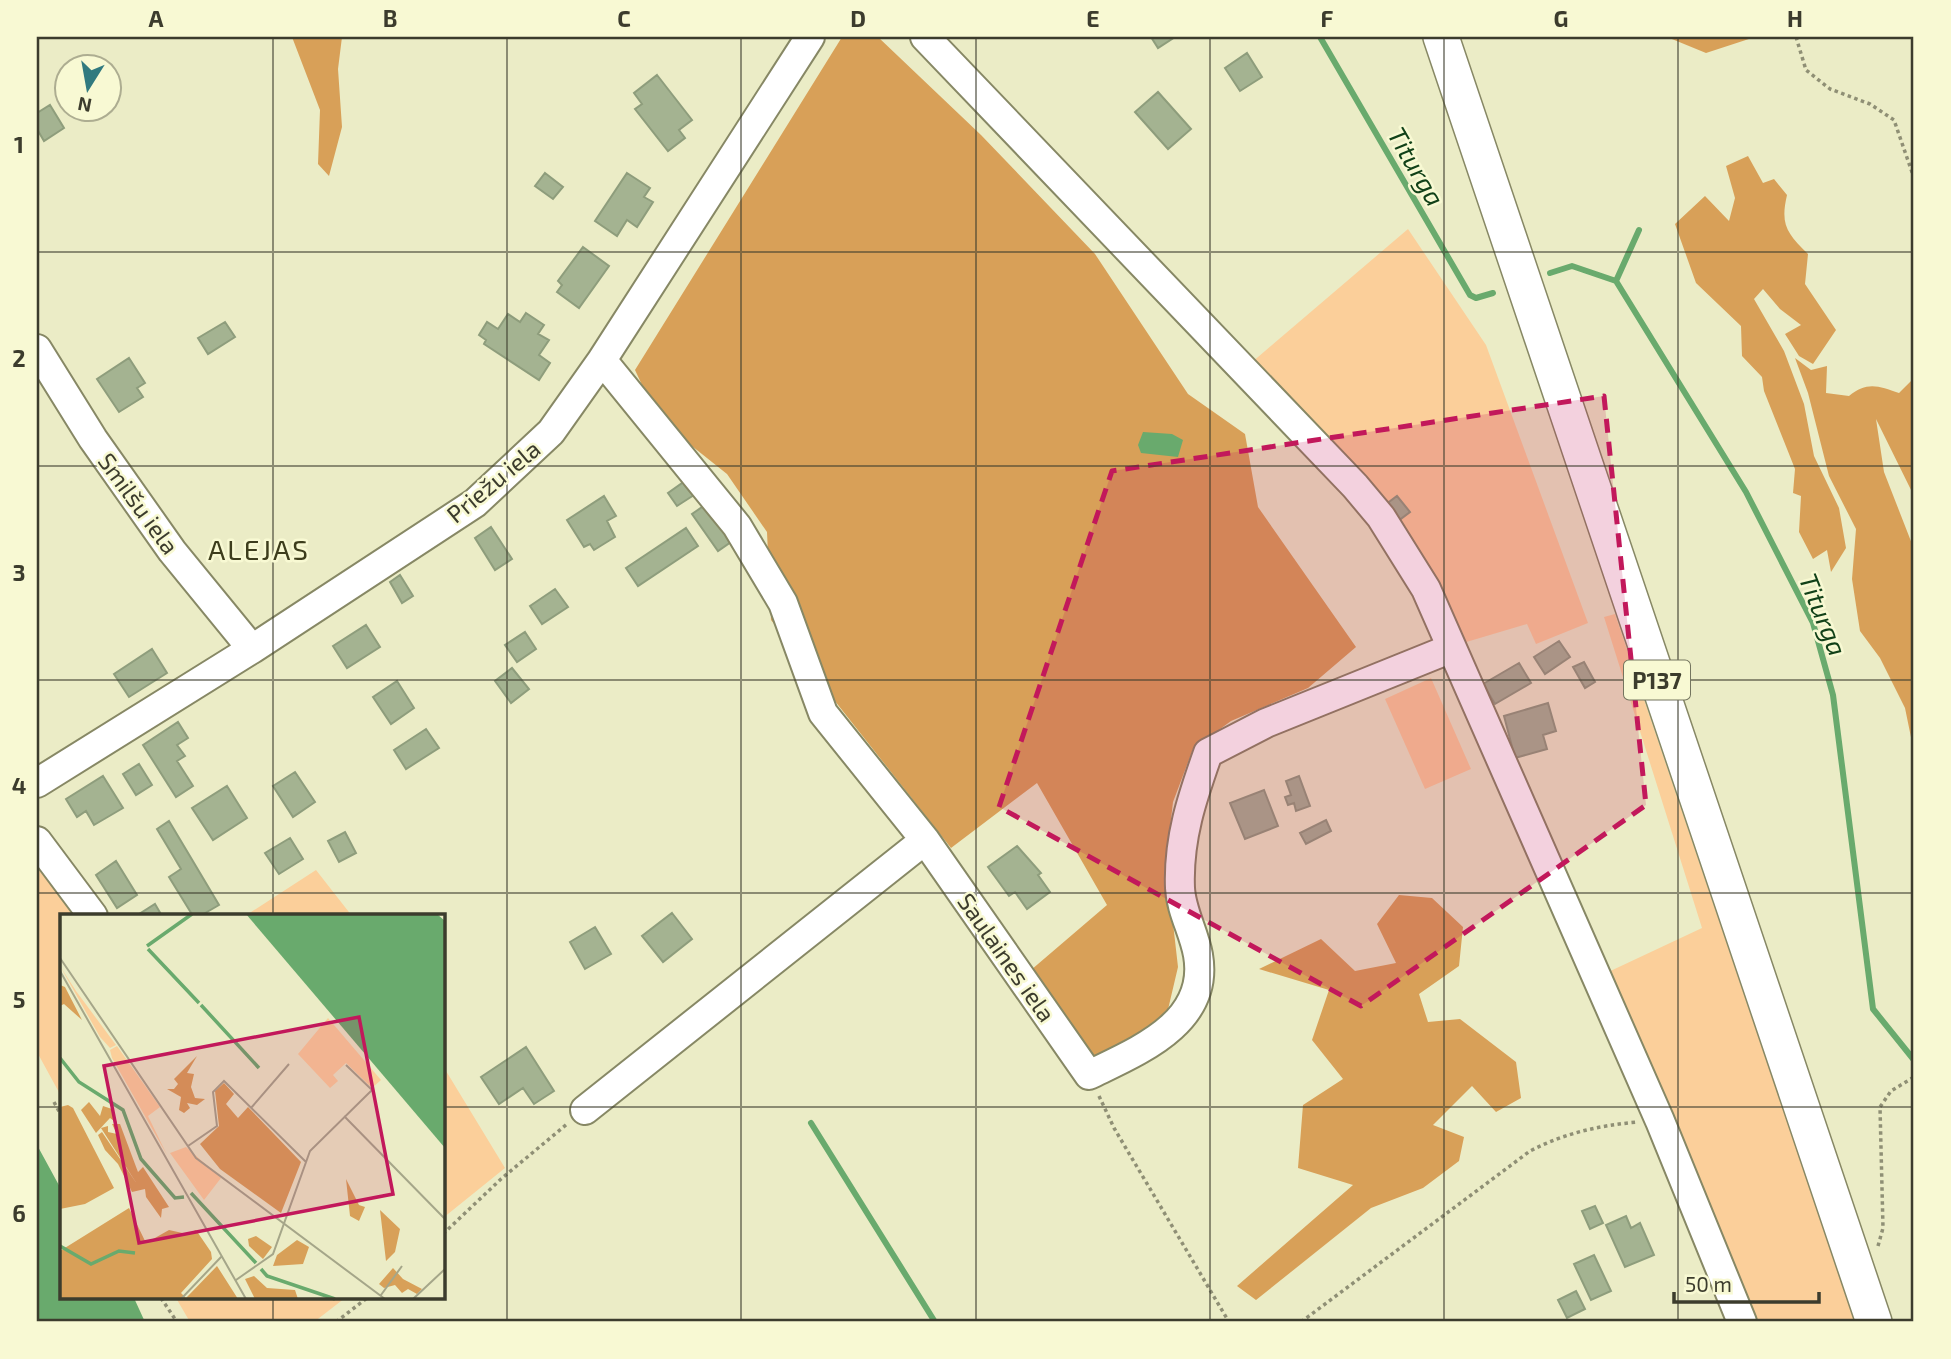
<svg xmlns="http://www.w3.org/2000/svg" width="1951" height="1359" viewBox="0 0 1951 1359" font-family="'Exo 2',sans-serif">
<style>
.green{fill:#fbcf9a}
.forest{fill:#d8a058}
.water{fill:#69aa6d}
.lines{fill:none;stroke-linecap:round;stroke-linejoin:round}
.stream{stroke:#69aa6d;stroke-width:6}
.building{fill:#a4b391;stroke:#8e9d7c;stroke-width:2}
.minor-casing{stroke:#878865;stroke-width:32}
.major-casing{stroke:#878865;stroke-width:38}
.path{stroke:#8f8f75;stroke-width:3.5;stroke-dasharray:3.5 3.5;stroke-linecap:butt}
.minor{stroke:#fff;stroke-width:28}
.major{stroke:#fff;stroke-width:35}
.marked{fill:#c2185b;fill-opacity:0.2;stroke:#c2185b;stroke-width:5;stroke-dasharray:14 9;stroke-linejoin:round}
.grid{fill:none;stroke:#3c3c2d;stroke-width:2;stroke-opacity:0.55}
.labels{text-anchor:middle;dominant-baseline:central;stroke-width:5;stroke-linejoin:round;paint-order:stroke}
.shield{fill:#f8f9d3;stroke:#74755f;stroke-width:2}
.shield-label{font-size:23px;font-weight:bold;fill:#3c3c2d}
.street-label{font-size:24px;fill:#3c3c2d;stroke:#f8f9d3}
.water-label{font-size:26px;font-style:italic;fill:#114118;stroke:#f8f9d3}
.quarter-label{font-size:28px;letter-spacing:2px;fill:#3d3d1c;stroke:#f8f9d3}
.inset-river{fill:none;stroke:#69aa6d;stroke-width:3.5}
.inset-road{fill:none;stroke:#a5a689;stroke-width:2}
.view{fill:#c2185b;fill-opacity:0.15;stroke:#c2185b;stroke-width:3.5}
.inset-edge{fill:none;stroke:#3c3c2d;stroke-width:3.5}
.neatline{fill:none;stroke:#3c3c2d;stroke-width:2.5}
.grid-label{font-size:23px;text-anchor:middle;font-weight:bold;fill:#3c3c2d}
</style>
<rect width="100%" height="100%" fill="#ebecc6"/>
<!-- green -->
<path class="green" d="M1408 229 1486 345 1588 623 1536 644 1527 624 1463 643 1251 363Z
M1615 614 1855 1322H1752L1604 974 1702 928 1604 617Z
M1431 678 1471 769 1425 789 1385 699Z
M37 856 82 916H61V1096L37 1052Z
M316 870 352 916H245Z
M443 1066 505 1168 443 1218Z
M176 1298H345L314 1322H190Z"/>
<!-- forest -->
<path class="forest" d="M292 37H342L338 69 342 127 329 176 318 164 320 110Z
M842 37H878L981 135 1095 254 1188 394 1245 434 1258 507 1356 647 1308 688 1231 721 1193 749 1173 802 1166 862 1178 967 1166 1018 1088 1060 1031 970 1107 905 1037 783 951 848 771 620 767 532 727 474 658 419 635 370Z
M1667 37H1755L1706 53Z
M1748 156 1763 183 1774 179 1787 195C1780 225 1787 233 1808 254L1805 284 1836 330 1813 364 1799 356 1785 334 1801 325 1780 309 1763 289 1754 299 1784 351 1804 404 1814 456 1839 508 1846 548 1831 572 1827 550 1813 559 1799 532 1801 496 1793 493 1795 469 1764 391 1762 377 1742 356 1741 326 1696 283 1675 224 1705 196 1729 221 1735 198 1726 166Z
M1795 358 1811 370 1827 366 1826 393 1849 396C1867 381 1879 386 1899 393L1914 378V496L1876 419 1884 472 1914 549V752L1905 708 1880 658 1860 631 1852 579 1856 529 1829 476 1808 393Z
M1399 895 1432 898 1463 927 1459 966 1419 994 1428 1022 1460 1019 1516 1062 1521 1098 1496 1112 1472 1086 1433 1125 1464 1137 1459 1161 1423 1188 1371 1208 1256 1300 1237 1286 1353 1185 1298 1168 1303 1105 1343 1079 1312 1040 1329 990 1259 969 1321 939 1355 971 1396 963 1377 924Z"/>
<!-- water -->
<path class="water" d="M1143 432 1172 434 1183 440 1178 457 1141 453 1138 445Z
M37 1145 61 1189V1298H134L145 1322H37Z"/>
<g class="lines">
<!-- stream -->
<path class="stream" d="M1320 37 1470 295 1476 298 1493 293
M1550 273 1572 266 1616 281 1746 492 1813 623 1833 695 1873 1009 1914 1060
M1616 281 1639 230
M811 1123 935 1322"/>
</g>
<!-- building -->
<path class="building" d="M1151 37H1175L1158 48Z
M1247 53 1262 77 1240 91 1225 68Z
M657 75 692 120 679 130 685 138 668 151 635 109 642 104 634 93Z
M1158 92 1191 129 1168 149 1135 112Z
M50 105 64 128 44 141 37 129V113Z
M545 173 563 187 553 199 535 186Z
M627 173 650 188 644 197 653 202 637 227 627 220 617 236 595 221Z
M583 247 609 266 579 308 557 292 562 285 558 281Z
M526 313 544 325 538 334 549 340 539 355 550 363 539 380 484 344 486 340 479 335 487 322 498 329 508 314 520 322Z
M225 322 235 337 208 354 198 338Z
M129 358 145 383 137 388 143 397 119 412 97 379Z
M685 481 694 495 677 506 668 493Z
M604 496 616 516 607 521 615 537 594 550 590 544 584 547 567 520Z
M1397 496 1410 512 1398 521 1385 505Z
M705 505 731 542 718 551 692 514Z
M491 527 512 559 495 570 475 538Z
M686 528 698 546 638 586 626 568Z
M400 575 413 596 402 603 390 582Z
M555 589 568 607 542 624 530 606Z
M366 625 380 647 347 668 333 646Z
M525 632 536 649 517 662 505 645Z
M1559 641 1570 657 1545 674 1534 657Z
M152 649 167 673 129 697 114 674Z
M1584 662 1595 682 1585 688 1573 667Z
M1519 663 1531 683 1495 704 1483 684Z
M512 668 529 689 511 703 495 681Z
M397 681 414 708 391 724 373 697Z
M1548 703 1556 731 1543 735 1547 749 1515 758 1504 716Z
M178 722 188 738 177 745 185 756 177 761 193 786 176 797 143 745Z
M426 729 439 748 406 769 394 750Z
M139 764 152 785 136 795 123 774Z
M295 772 315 802 293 817 273 786Z
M103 776 123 808 94 825 86 811 77 817 66 799Z
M1299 776 1310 806 1296 811 1294 803 1288 805 1285 797 1291 795 1286 781Z
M227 786 247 818 213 840 192 808Z
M1264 790 1278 826 1245 839 1230 803Z
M1326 820 1331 831 1306 844 1300 833Z
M169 821 219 905 200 916H193L169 877 181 869 157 829Z
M345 832 356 853 339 862 328 841Z
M290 838 303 859 279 874 265 853Z
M1017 846 1041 873 1038 875 1050 892 1027 909 1015 892 1009 896 988 867Z
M116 861 137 895 117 908 96 875Z
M155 904 162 916H136Z
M672 913 692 939 663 962 642 936Z
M595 927 611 954 585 969 570 942Z
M526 1047 554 1091 534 1104 523 1088 499 1104 481 1077Z
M1595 1206 1603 1223 1590 1229 1582 1211Z
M1626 1216 1631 1228 1640 1223 1654 1255 1625 1267 1606 1225Z
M1594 1255 1611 1291 1591 1300 1574 1264Z
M1576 1291 1585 1309 1567 1318 1558 1300Z"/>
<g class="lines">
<defs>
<path id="minor" d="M925 37 1355 486 1381 517 1426 589 1660 1121 1742 1322
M37 349 93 439 172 551 252 649
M602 360 737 526 783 603 823 713 925 840 1089 1075C1138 1051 1210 1023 1198 955 1194 932 1181 911 1180 888 1178 839 1192 798 1208 753L1266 723 1452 648
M37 783 252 649 475 503 551 432 602 360 810 37
M37 841 93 916
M585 1110 925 840"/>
<path id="major" d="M1441 37 1874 1322"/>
</defs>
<!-- minor casing -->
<use href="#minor" class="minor-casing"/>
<!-- major casing -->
<use href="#major" class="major-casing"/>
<!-- path -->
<path class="path" d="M1796 37 1806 70 1830 89 1870 104 1894 120 1914 178
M1099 1096 1114 1128 1229 1322
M54 1102 61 1115
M443 1234 501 1179 567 1124
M1878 1246 1883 1228 1880 1107 1891 1091 1914 1077
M161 1298 177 1322
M336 1322 367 1298
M1301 1322 1530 1151C1565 1133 1597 1126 1637 1122"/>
<!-- minor -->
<use href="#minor" class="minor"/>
<!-- major -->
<use href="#major" class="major"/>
</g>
<!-- marked area -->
<path class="marked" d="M1604 396 1646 805 1361 1006 999 807 1112 471Z"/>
<!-- grid -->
<path class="grid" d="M273 37V916M507 37V1322M741 37V1322M976 37V1322M1210 37V1322M1444 37V1322M1678 37V1322M37 252H1914M37 466H1914M37 680H1914M37 893H1914M37 1107H61M443 1107H1914M273 1298V1322"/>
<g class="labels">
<!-- shield labels -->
<rect class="shield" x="1624" y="660.5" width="66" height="39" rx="5"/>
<g class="shield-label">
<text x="1657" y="680">P137</text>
</g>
<!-- street labels -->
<g class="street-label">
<text transform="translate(493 481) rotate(-40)">Priežu iela</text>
<text transform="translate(139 503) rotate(54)">Smilšu iela</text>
<text transform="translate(1007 957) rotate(55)">Saulaines iela</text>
</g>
<!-- water labels -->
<g class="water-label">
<text transform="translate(1417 166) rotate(60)">Titurga</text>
<text transform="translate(1824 614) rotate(68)">Titurga</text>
</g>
<!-- quarter labels -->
<g class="quarter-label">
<text x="259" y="549">ALEJAS</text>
</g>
</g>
<!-- overview -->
<g transform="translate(60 914)">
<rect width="385" height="385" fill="#ebecc6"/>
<path d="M0 52 16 77 56 131 50 134 40 123ZM268 104 321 166 312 174 286 149 273 161 278 167 270 174 238 140ZM57 132 100 193 88 202 107 241 52 144 50 136ZM126 233 161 264 144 286 110 239Z" fill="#fbcf9a"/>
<path d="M0 71 5 73 22 106 4 90 0 92ZM137 142 127 159 134 160 131 173 135 184 145 185 137 191 127 189 130 194 124 199 119 196 121 183 107 175H114L118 170 114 165ZM164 169 174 180 166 190 178 204 188 193 241 248 221 299 160 255 140 230 159 212 155 177ZM29 188 40 202 43 192 52 195 57 209 50 204 36 219 21 196ZM8 191 13 194 54 274 25 290 0 295V193ZM52 210H60L78 258 83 253 109 293 102 295 101 304 86 283 85 275 72 278 58 250 45 236 38 221 42 218 77 270 41 214 48 212V218L57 220ZM286 265 299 291 305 293 299 307 290 302ZM69 294 86 329 109 316 127 320 136 316 151 338 152 345 121 379 126 384 157 352 178 385H0V337ZM320 296 340 315 335 338 326 347ZM196 322 212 333 203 345 189 332 188 325ZM237 326 249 333 243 350 213 352 217 341ZM333 354 343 365 362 375 357 380 348 375 342 379 335 371 324 374 319 370ZM194 362 207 374 235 376 238 385H195L185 365Z" fill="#d8a058"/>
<path d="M186 0H377L385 7V234Z" fill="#69aa6d"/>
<path class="inset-river" d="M87 32 132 0M88 35 139 89M141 91 199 154M0 144 19 168 63 196 81 245 115 284 124 283M131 279 196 349M0 332 31 350 59 337 75 339M201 355 207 362 275 385"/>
<path class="inset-road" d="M0 44 136 244 325 385M0 57 186 385M191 194 229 150M284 202 385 305M128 232 157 212 153 178 164 167 246 248M176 366 213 340 250 237 312 176 286 151M321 381 342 352M121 385 162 342M353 385 385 355"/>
<path class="view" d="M299 103 333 280 79 329 44 152Z"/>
<rect width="385" height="385" class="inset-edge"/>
</g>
<!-- border -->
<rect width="1951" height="1359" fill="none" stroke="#f8f9d3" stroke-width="77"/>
<!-- north arrow -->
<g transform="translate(88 88) rotate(191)"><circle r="33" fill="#f8f9d3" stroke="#adad91" stroke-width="2"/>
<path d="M0-5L12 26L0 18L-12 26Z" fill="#317a7f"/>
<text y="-10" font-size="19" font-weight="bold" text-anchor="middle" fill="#3c3c2d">N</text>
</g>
<!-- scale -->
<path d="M1674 1292v10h145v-10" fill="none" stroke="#3c3c2d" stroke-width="3.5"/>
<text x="1685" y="1292" font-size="21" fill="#3c3c2d" stroke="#f8f9d3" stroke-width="5" paint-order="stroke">50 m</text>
<rect x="38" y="38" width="1874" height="1282" class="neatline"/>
<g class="grid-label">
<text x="156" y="27">A</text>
<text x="390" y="27">B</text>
<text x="624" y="27">C</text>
<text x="858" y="27">D</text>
<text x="1093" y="27">E</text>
<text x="1327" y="27">F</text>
<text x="1561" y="27">G</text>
<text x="1795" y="27">H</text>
<text x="19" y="153">1</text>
<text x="19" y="367">2</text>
<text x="19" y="581">3</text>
<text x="19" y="794">4</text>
<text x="19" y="1008">5</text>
<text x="19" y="1222">6</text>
</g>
</svg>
